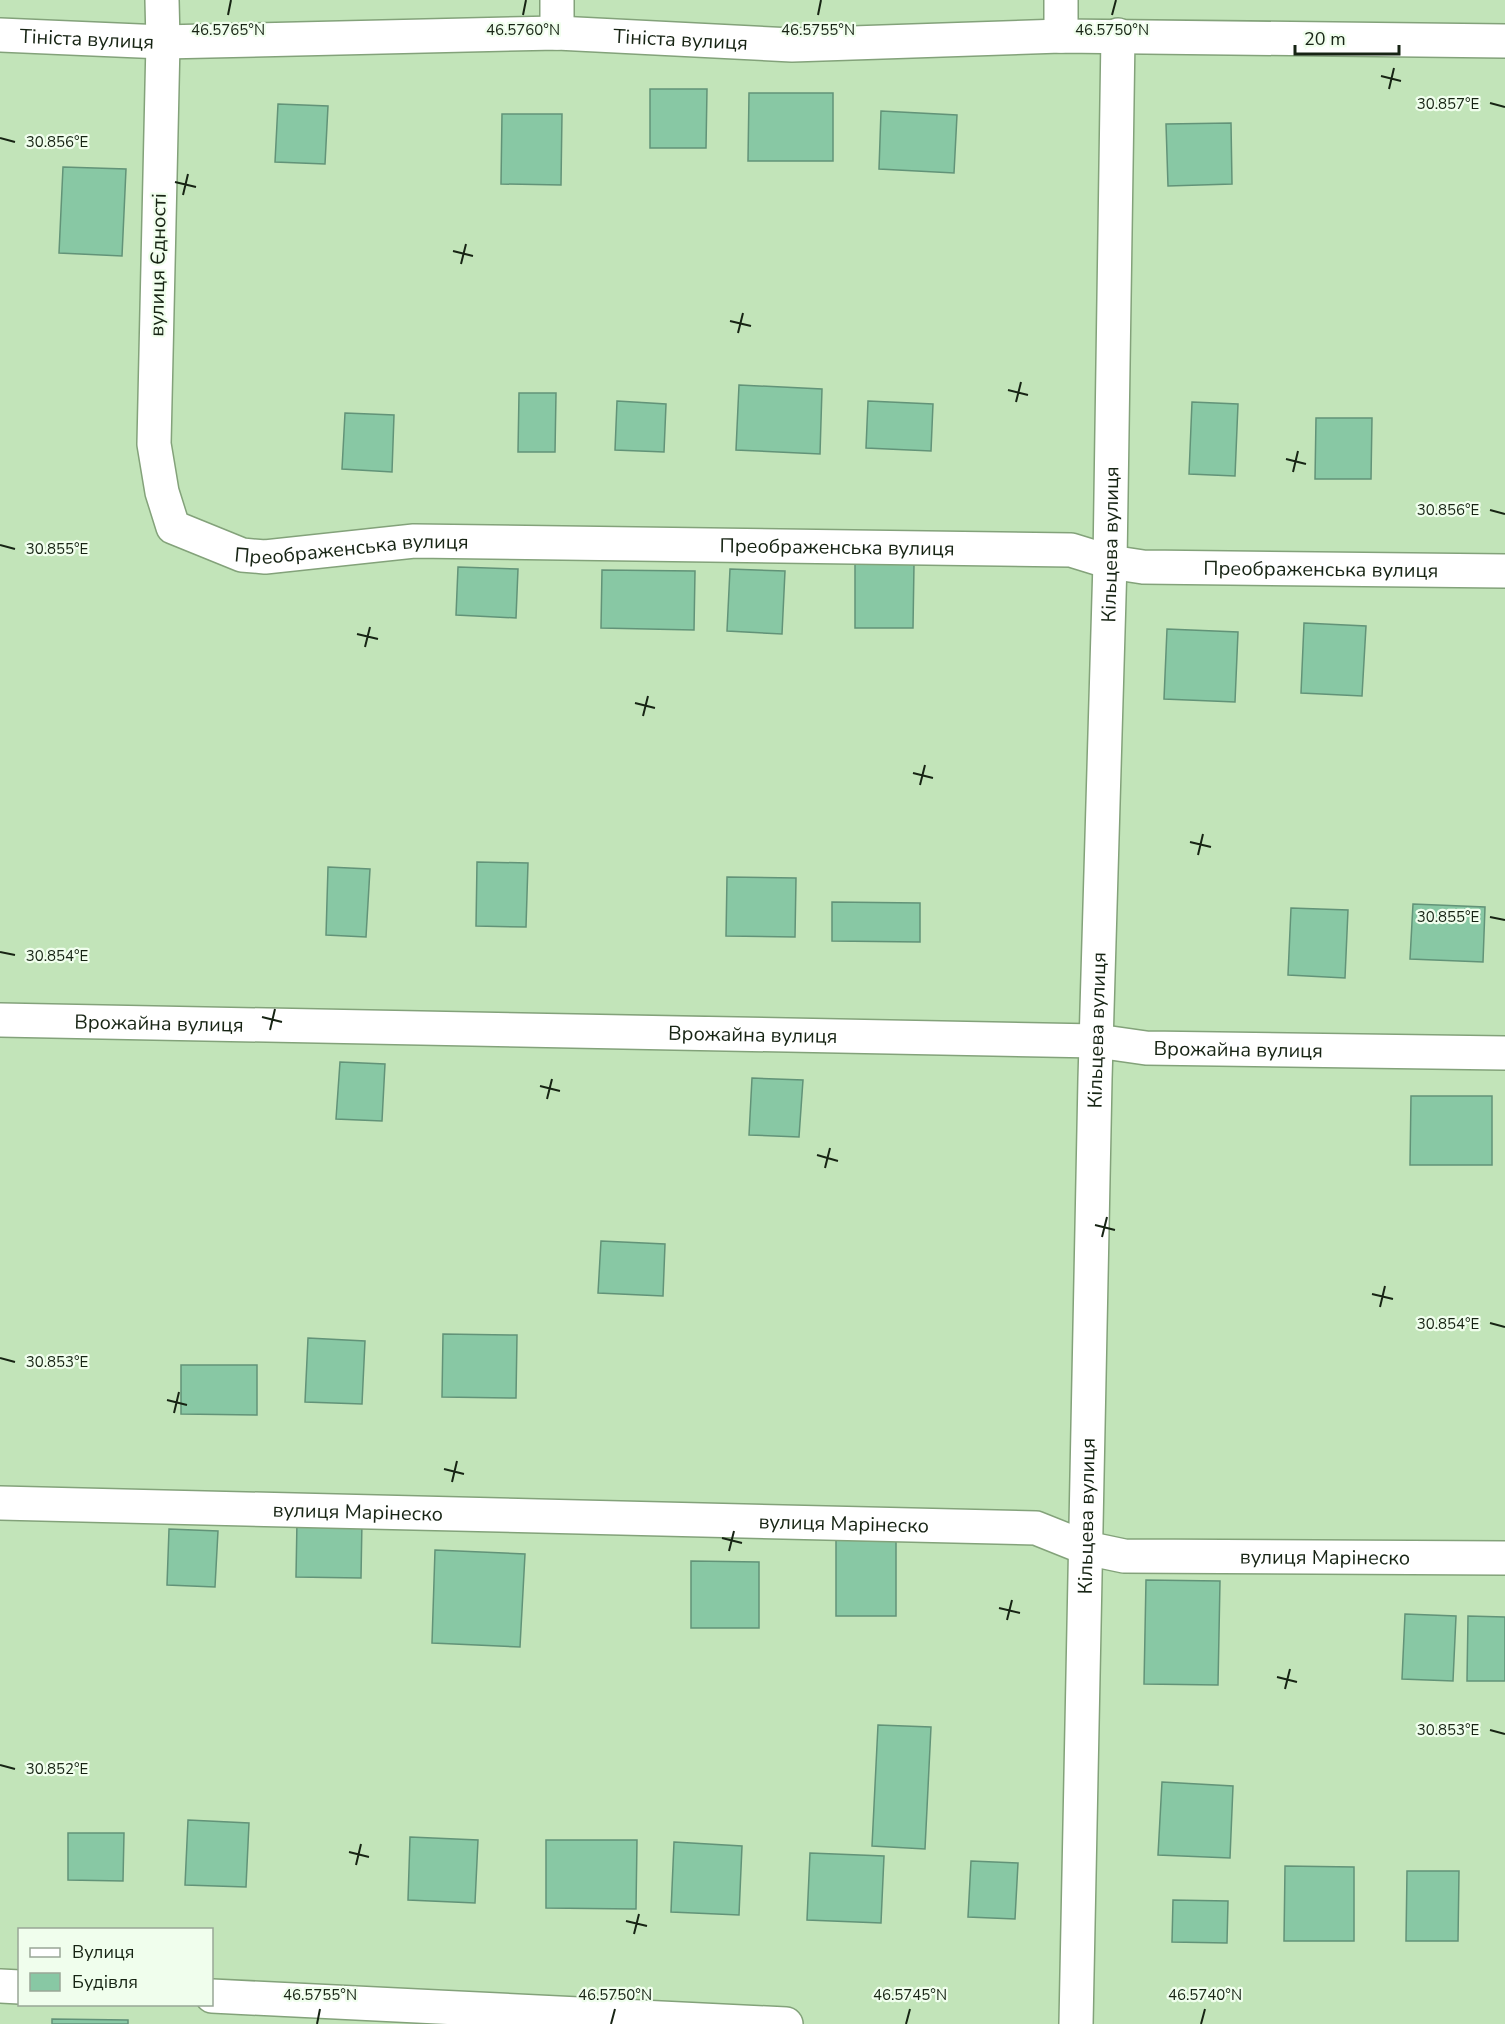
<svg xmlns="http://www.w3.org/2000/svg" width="1505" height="2024" viewBox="0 0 1505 2024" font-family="'Nunito Sans',sans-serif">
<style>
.building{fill:#88c8a4;stroke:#629378;stroke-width:1.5}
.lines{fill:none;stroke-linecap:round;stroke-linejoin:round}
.minor-casing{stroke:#83a27a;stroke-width:36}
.minor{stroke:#fff;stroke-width:33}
.ticks{fill:none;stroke:#172414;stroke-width:2}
.labels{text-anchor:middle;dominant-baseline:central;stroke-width:4.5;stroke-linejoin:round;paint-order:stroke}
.street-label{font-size:20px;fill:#172414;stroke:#f0feed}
.ticks-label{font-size:15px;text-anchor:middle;fill:#172414;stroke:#f0feed;stroke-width:4.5;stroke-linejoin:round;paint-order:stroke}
</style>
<rect width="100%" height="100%" fill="#c2e4b9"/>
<!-- building -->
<path class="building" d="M650 89H707L706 148H650Z
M749 93H833V161H748Z
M278 104 328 106 325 164 275 162Z
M881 111 957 115 954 173 879 169Z
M502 114H562L561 185 501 184Z
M1231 123 1232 184 1168 186 1166 124Z
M63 167 126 169 122 256 59 253Z
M739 385 822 389 820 454 736 450Z
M519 393H556L555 452H518Z
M617 401 666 404 664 452 615 450Z
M868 401 933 404 931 451 866 448Z
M1192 402 1238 404 1235 476 1189 474Z
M345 413 394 415 392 472 342 469Z
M1316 418H1372L1371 479H1315Z
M855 564H914L913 628H855Z
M458 567 518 569 516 618 456 615Z
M730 569 785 571 782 634 727 631Z
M602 570 695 571 694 630 601 628Z
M1304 623 1366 626 1362 696 1301 693Z
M1167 629 1238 632 1235 702 1164 699Z
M477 862 528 863 526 927 476 926Z
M328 867 370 869 366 937 326 935Z
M727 877 796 878 795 937 726 936Z
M832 902 920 903V942L832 941Z
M1413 904 1485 907 1483 962 1410 959Z
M1291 908 1348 910 1345 978 1288 975Z
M340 1062 385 1064 382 1121 336 1119Z
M752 1078 803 1080 799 1137 749 1135Z
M1411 1096H1492V1165H1410Z
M601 1241 665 1244 663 1296 598 1293Z
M443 1334 517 1335 516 1398 442 1397Z
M308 1338 365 1341 362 1404 305 1402Z
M181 1365H257V1415L181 1414Z
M297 1520 362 1521 361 1578 296 1577Z
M169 1529 218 1531 215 1587 167 1585Z
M836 1540 896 1541V1616H836Z
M435 1550 525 1554 520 1647 432 1643Z
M691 1561 759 1562V1628H691Z
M1146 1580 1220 1581 1218 1685 1144 1684Z
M1405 1614 1456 1616 1453 1681 1402 1679Z
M1468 1616 1505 1617V1681H1467Z
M878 1725 931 1727 925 1849 872 1846Z
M1162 1782 1233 1786 1230 1858 1158 1855Z
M188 1820 249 1823 246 1887 185 1885Z
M68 1833H124L123 1881 68 1880Z
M410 1837 478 1840 475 1903 408 1900Z
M546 1840H637L636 1909 546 1908Z
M674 1842 742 1846 739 1915 671 1912Z
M810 1853 884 1856 881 1923 807 1920Z
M971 1861 1018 1863 1015 1919 968 1917Z
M1285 1866 1354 1867V1941H1284Z
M1407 1871H1459L1458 1941H1406Z
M1173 1900 1228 1901 1227 1943 1172 1942Z
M52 2019 128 2020V2024H52Z"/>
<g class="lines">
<defs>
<g id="minor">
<path id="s1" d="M162 0 163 42 154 444 162 492 173 527 242 555 265 557 414 541 1071 550 1110 562 1143 567 1505 571"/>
<path d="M557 33V0"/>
<path id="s2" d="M0 35 163 42 557 33 792 45 1061 36 1505 41"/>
<path d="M1061 36V0"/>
<path id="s3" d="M0 1020 1097 1041 1146 1048 1505 1053"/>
<path id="s4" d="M0 1503 1036 1528 1086 1548 1124 1556 1505 1558"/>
<path d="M0 1986 20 1987"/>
<path d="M212 1996 786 2024"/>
<path id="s5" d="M1076 2024 1095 1079 1110 562 1118 35"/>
</g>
</defs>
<!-- minor casing -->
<use href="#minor" class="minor-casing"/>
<!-- minor -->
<use href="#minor" class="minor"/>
</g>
<!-- ticks -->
<path class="ticks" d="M228 15 231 0M523 15 526 0M818 15 821 0M1112 15 1116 0M1381 76 1401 81M1389 89 1394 68M1490 103 1505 107M0 138 15 142M175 182 196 187M183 195 188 174M453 251 473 256M461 264 466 244M730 321 751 326M738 333 743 313M1008 390 1028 395M1016 402 1021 382M1286 459 1306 464M1293 472 1298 451M1490 510 1505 514M0 545 15 549M357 634 378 639M365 647 370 627M635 703 655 708M643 716 648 696M913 773 933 778M920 785 925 765M1190 842 1211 847M1198 855 1203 834M1490 917 1505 920M0 952 15 955M262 1017 282 1022M270 1030 275 1009M540 1086 560 1091M547 1099 552 1079M817 1155 838 1161M825 1168 830 1148M1095 1225 1115 1230M1102 1237 1107 1217M1372 1294 1393 1299M1380 1307 1385 1286M1490 1323 1505 1327M0 1358 15 1362M167 1400 187 1405M174 1413 179 1392M444 1469 464 1474M452 1482 457 1461M722 1538 742 1543M729 1551 734 1531M999 1608 1020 1613M1007 1620 1012 1600M1277 1677 1297 1682M1285 1689 1290 1669M1490 1730 1505 1734M0 1765 15 1769M349 1852 369 1857M356 1865 361 1844M626 1921 647 1926M634 1934 639 1914M317 2024 320 2009M611 2024 615 2009M906 2024 910 2009M1201 2024 1205 2009"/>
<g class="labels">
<!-- street labels -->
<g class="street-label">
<text stroke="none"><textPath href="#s2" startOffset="87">Тініста вулиця</textPath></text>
<text stroke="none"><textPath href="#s2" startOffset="681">Тініста вулиця</textPath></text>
<text transform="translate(158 265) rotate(-89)">вулиця Єдності</text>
<text stroke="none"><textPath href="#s5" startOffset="1480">Кільцева вулиця</textPath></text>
<text stroke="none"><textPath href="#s1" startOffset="714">Преображенська вулиця</textPath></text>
<text stroke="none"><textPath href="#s1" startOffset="1200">Преображенська вулиця</textPath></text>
<text stroke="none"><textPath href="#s1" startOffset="1686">Преображенська вулиця</textPath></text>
<text stroke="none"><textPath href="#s3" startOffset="159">Врожайна вулиця</textPath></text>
<text stroke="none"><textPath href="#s5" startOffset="994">Кільцева вулиця</textPath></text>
<text stroke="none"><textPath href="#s3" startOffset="753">Врожайна вулиця</textPath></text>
<text stroke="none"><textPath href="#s3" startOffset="1239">Врожайна вулиця</textPath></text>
<text stroke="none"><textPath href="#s4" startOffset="358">вулиця Марінеско</textPath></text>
<text stroke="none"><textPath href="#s5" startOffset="508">Кільцева вулиця</textPath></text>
<text stroke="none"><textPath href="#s4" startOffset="844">вулиця Марінеско</textPath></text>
<text stroke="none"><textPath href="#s4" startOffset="1330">вулиця Марінеско</textPath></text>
</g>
</g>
<g class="ticks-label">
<text x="228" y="35">46.5765°N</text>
<text x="523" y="35">46.5760°N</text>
<text x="818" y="35">46.5755°N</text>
<text x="1112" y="35">46.5750°N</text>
<text x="1448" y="109">30.857°E</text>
<text x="57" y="147">30.856°E</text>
<text x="1448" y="515">30.856°E</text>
<text x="57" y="554">30.855°E</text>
<text x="1448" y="922">30.855°E</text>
<text x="57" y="961">30.854°E</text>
<text x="1448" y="1329">30.854°E</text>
<text x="57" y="1367">30.853°E</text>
<text x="1448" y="1735">30.853°E</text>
<text x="57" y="1774">30.852°E</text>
<text x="320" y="2000">46.5755°N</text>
<text x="615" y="2000">46.5750°N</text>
<text x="910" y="2000">46.5745°N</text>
<text x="1205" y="2000">46.5740°N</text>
</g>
<!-- legend -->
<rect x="18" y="1928" width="195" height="78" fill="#f0feed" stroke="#99a796" stroke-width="1.5"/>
<rect x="30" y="1948" width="30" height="9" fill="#ffffff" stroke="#99a796" stroke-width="1.5"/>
<text x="72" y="1958" font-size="18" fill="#172414">Вулиця</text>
<rect x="30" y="1973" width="30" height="18" fill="#88c8a4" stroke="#99a796" stroke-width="1.5"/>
<text x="72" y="1988" font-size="18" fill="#172414">Будівля</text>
<!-- scale -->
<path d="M1295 45v9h104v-9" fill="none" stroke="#172414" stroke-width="3"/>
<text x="1304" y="45" font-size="18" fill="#172414" stroke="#f0feed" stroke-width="4.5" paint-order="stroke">20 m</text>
</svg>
